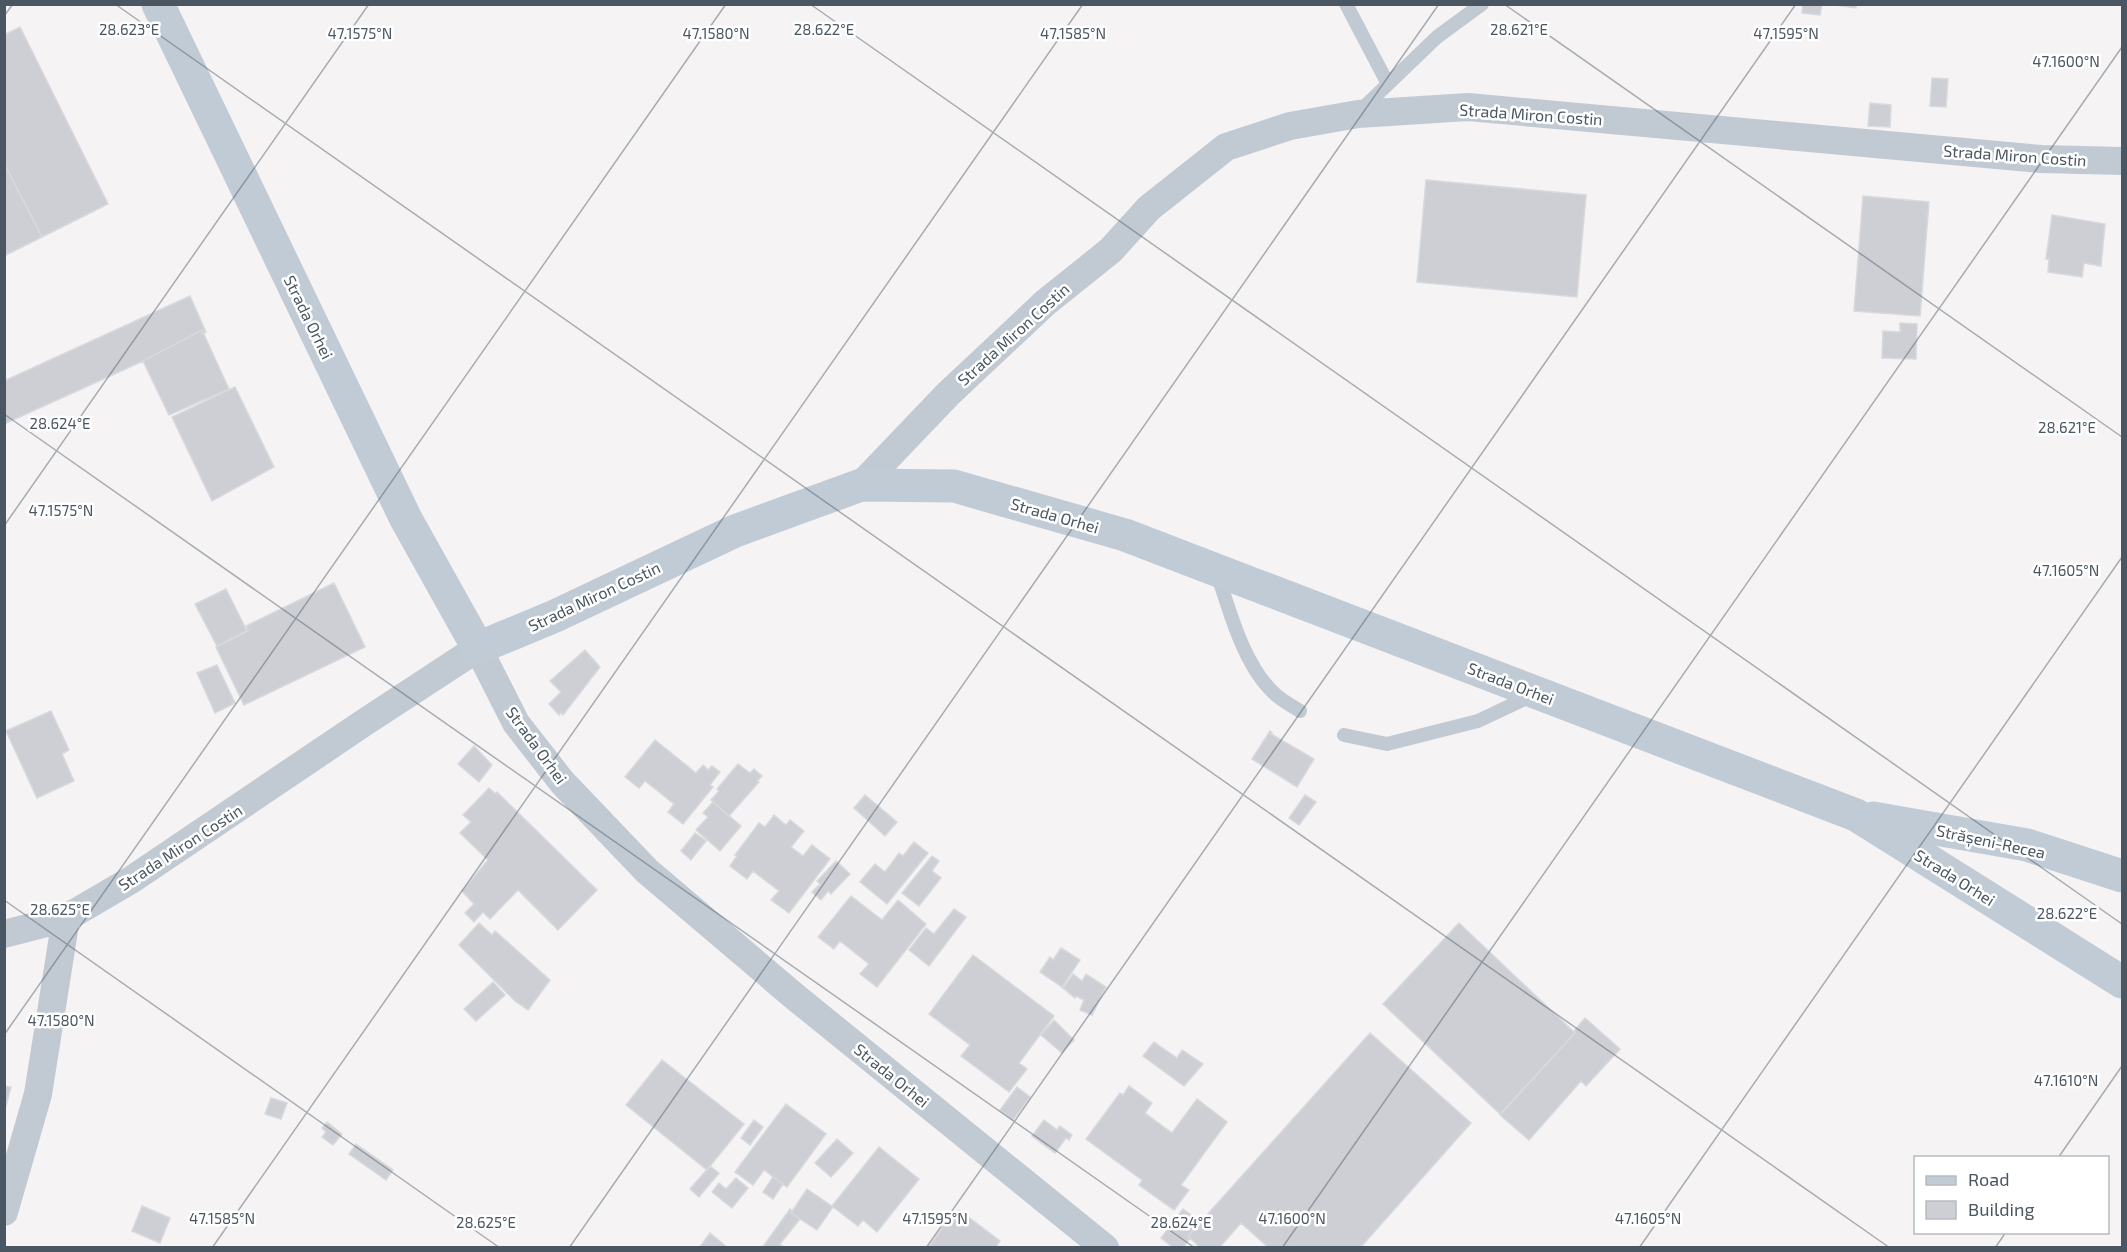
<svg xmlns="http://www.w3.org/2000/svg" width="2127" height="1252" viewBox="0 0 2127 1252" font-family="'Exo 2',sans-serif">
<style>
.building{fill:#cdcfd5;stroke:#d7d9de;stroke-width:1.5}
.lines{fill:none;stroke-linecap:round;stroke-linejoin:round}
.lane{stroke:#c1cad2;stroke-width:14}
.street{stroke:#c1cad2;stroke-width:28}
.secondary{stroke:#c1cbd6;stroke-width:33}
.ticks{fill:none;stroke:#4a5661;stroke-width:1.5;stroke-opacity:0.45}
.labels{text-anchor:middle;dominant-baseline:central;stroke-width:5;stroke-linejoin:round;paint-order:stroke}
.street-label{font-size:16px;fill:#4a5661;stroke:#fff}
.ticks-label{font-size:15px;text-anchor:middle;fill:#4a5661;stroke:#fff;stroke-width:5;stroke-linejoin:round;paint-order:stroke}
</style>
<rect width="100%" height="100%" fill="#f5f3f3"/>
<!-- building -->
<path class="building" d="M1803 4H1822L1820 15 1802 13Z
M1828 4H1856V8Z
M20 27 108 204 42 237 4 163V35Z
M1932 78 1948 79 1946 107 1930 106Z
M1870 103 1891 105 1890 127 1868 126Z
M4 163 42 237 4 256Z
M1426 180 1586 195 1577 297 1417 282Z
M1863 196 1929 202 1920 316 1854 311Z
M2052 215 2105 224 2101 266 2084 263 2082 277 2048 272 2049 259H2046Z
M190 296 206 332 203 334 202 330 143 361 4 424V381Z
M1900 323 1917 324 1916 359 1882 358 1883 331 1900 332Z
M202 330 229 389 169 415 143 361Z
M235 387 274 467 212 501 172 417Z
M334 583 365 647 244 705 216 647 248 631 246 626Z
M226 589 247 631 217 646 195 604Z
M585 650 600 667 563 715 561 712 559 715 549 704 561 692 550 681Z
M217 665 235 703 215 713 197 673Z
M51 711 69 750 62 754 74 781 37 798 6 731Z
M1270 731 1272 733 1271 734 1314 759 1297 787 1252 759Z
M655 740 696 773 703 765 708 770 712 766 720 772 710 785 713 787 683 824 668 812 674 804 645 781 639 788 625 777Z
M474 746 492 765 479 782 458 764Z
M738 764 750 773 754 769 762 776 757 781 759 782 729 816 711 800 719 791 717 789Z
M489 788 496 794 497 792 597 890 558 930 518 890 490 919 483 912 474 922 465 913 474 904 462 891 488 860 460 833 471 822 463 815Z
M865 795 897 822 885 836 854 808Z
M1305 795 1316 802 1299 825 1289 818Z
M713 802 741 826 720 851 696 830 708 817 703 813Z
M774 815 786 825 790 820 804 831 791 847 803 856 812 845 830 859 789 913 771 900 779 891 753 871 747 879 730 866 737 856 735 855 759 823 765 827Z
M695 833 706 841 691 860 681 851Z
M914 842 928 853 887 904 860 882 875 864 885 872 899 853 903 856Z
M932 856 939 861 932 871 941 878 919 906 902 893Z
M836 861 850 874 831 894 828 891 821 900 812 892 820 884 817 881Z
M851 896 882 920 898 900 926 924 877 987 860 974 869 964 840 941 834 949 818 937Z
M954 909 966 917 929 966 909 950 926 928 934 934Z
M479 923 492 935 495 931 550 980 528 1010 515 1001 459 945Z
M1459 923 1575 1033 1500 1114 1383 1004Z
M1061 948 1080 960 1062 987 1040 972 1050 957 1053 960Z
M973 955 1054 1016 1019 1063 1027 1069 1009 1092 961 1056 970 1045 929 1014Z
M1073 974 1082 981 1086 974 1106 987 1092 1015 1080 1010 1084 1000 1076 996 1075 998 1063 988Z
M493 982 505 995 476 1021 464 1009Z
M1585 1018 1620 1049 1586 1086 1581 1081 1529 1140 1500 1115 1575 1033 1574 1031Z
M1054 1020 1074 1040 1062 1053 1041 1035Z
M1370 1033 1471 1123 1360 1248H1269L1241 1223 1219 1248H1201L1188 1236Z
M1154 1042 1177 1058 1182 1050 1203 1064 1184 1086 1143 1056Z
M662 1060 744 1124 707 1170 626 1105Z
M4 1086 11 1087 4 1113Z
M1129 1086 1152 1103 1145 1113 1172 1133 1197 1099 1227 1122 1181 1185 1189 1190 1174 1210 1139 1185 1142 1180 1086 1139 1120 1093 1123 1095Z
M1017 1087 1030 1097 1013 1120 1000 1110Z
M271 1098 287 1103 281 1119 265 1114Z
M786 1104 826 1134 787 1187 764 1170 753 1185 735 1172Z
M754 1120 763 1127 750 1145 741 1138Z
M1044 1120 1057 1130 1060 1126 1072 1135 1069 1140 1066 1138 1055 1153 1032 1136Z
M327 1122 342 1134 333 1145 322 1137 326 1132 322 1128Z
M837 1139 853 1153 831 1177 815 1163Z
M356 1144 393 1170 386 1180 349 1154Z
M879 1147 919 1179 877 1232 863 1220 858 1226 832 1206Z
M710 1166 719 1173 699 1197 690 1189Z
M773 1177 783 1184 773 1199 763 1192Z
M736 1178 748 1188 732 1208 712 1192 719 1183 726 1189Z
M807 1189 833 1207 817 1230 791 1213Z
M142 1206 170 1218 160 1243 132 1231Z
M790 1209 792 1211 791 1213 800 1219 780 1244 784 1248H762Z
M1183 1209 1201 1222 1188 1236 1190 1238 1183 1248H1174L1161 1238Z
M959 1210 1000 1241 995 1248H928L949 1218 951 1220Z
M710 1233 728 1248H699Z"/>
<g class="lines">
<!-- lane -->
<path class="lane" d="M1346 4 1388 84
M1361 110 1437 37 1482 4
M1217 573C1230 612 1244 667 1276 695 1283 701 1292 706 1300 711
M1344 735 1387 744 1478 721 1533 695"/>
<!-- street -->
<path class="street" d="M861 485 948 394 1045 303 1111 250 1149 208 1226 147 1290 126 1358 114 1468 107 2041 159 2122 161
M4 934 66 918 131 880 362 724 478 648 516 723 562 782 647 871 794 996 1105 1248
M4 1212 38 1094 66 918"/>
<!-- secondary -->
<path class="secondary" d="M158 4 406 519 478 648 555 616 735 531 861 485 954 486 1125 535 1856 815 2122 982
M1873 818 2027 845 2122 876"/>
</g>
<!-- ticks -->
<path class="ticks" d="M115 4 1890 1248M810 4 2122 924M1504 4 2122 437M4 16 13 4M4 414 1195 1248M4 526 369 4M4 900 500 1248M4 1035 726 4M2058 1158 2122 1066M212 1248 1083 4M569 1248 1439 4M926 1248 1796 4M1282 1248 2122 47M1639 1248 2122 557M1995 1248 2006 1232"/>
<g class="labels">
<!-- street labels -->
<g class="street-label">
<text transform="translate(1531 114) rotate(4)">Strada Miron Costin</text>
<text transform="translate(2015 155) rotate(4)">Strada Miron Costin</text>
<text transform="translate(309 317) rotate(64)">Strada Orhei</text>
<text transform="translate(1013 334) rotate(-42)">Strada Miron Costin</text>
<text transform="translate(1055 515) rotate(16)">Strada Orhei</text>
<text transform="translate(594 596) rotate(-25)">Strada Miron Costin</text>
<text transform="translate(1511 683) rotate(21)">Strada Orhei</text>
<text transform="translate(537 745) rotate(54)">Strada Orhei</text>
<text transform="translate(1991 841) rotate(12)">Strășeni-Recea</text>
<text transform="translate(180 847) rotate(-33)">Strada Miron Costin</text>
<text transform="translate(1955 877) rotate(32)">Strada Orhei</text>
<text transform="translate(892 1075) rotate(39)">Strada Orhei</text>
</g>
</g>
<g class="ticks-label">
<text x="129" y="35">28.623°E</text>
<text x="824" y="35">28.622°E</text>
<text x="1519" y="35">28.621°E</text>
<text x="360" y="39">47.1575°N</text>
<text x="716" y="39">47.1580°N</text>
<text x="1073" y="39">47.1585°N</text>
<text x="1786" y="39">47.1595°N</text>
<text x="2066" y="67">47.1600°N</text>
<text x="60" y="429">28.624°E</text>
<text x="2067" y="433">28.621°E</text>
<text x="61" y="516">47.1575°N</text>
<text x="2066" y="576">47.1605°N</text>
<text x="60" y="915">28.625°E</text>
<text x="2067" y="919">28.622°E</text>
<text x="61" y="1026">47.1580°N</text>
<text x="2066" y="1086">47.1610°N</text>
<text x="222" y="1224">47.1585°N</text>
<text x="935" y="1224">47.1595°N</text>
<text x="1292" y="1224">47.1600°N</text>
<text x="1648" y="1224">47.1605°N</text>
<text x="486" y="1228">28.625°E</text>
<text x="1181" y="1228">28.624°E</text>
</g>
<!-- border -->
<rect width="2127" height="1252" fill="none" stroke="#4a5661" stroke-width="12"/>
<!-- legend -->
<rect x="1914" y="1156" width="195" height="78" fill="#ffffff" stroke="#b7bbc0" stroke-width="1.5"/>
<rect x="1926" y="1176" width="30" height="9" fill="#c1cbd6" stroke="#b7bbc0" stroke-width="1.5"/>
<text x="1968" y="1186" font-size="18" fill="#4a5661">Road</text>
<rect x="1926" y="1201" width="30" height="18" fill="#cdcfd5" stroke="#b7bbc0" stroke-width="1.5"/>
<text x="1968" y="1216" font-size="18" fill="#4a5661">Building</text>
</svg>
